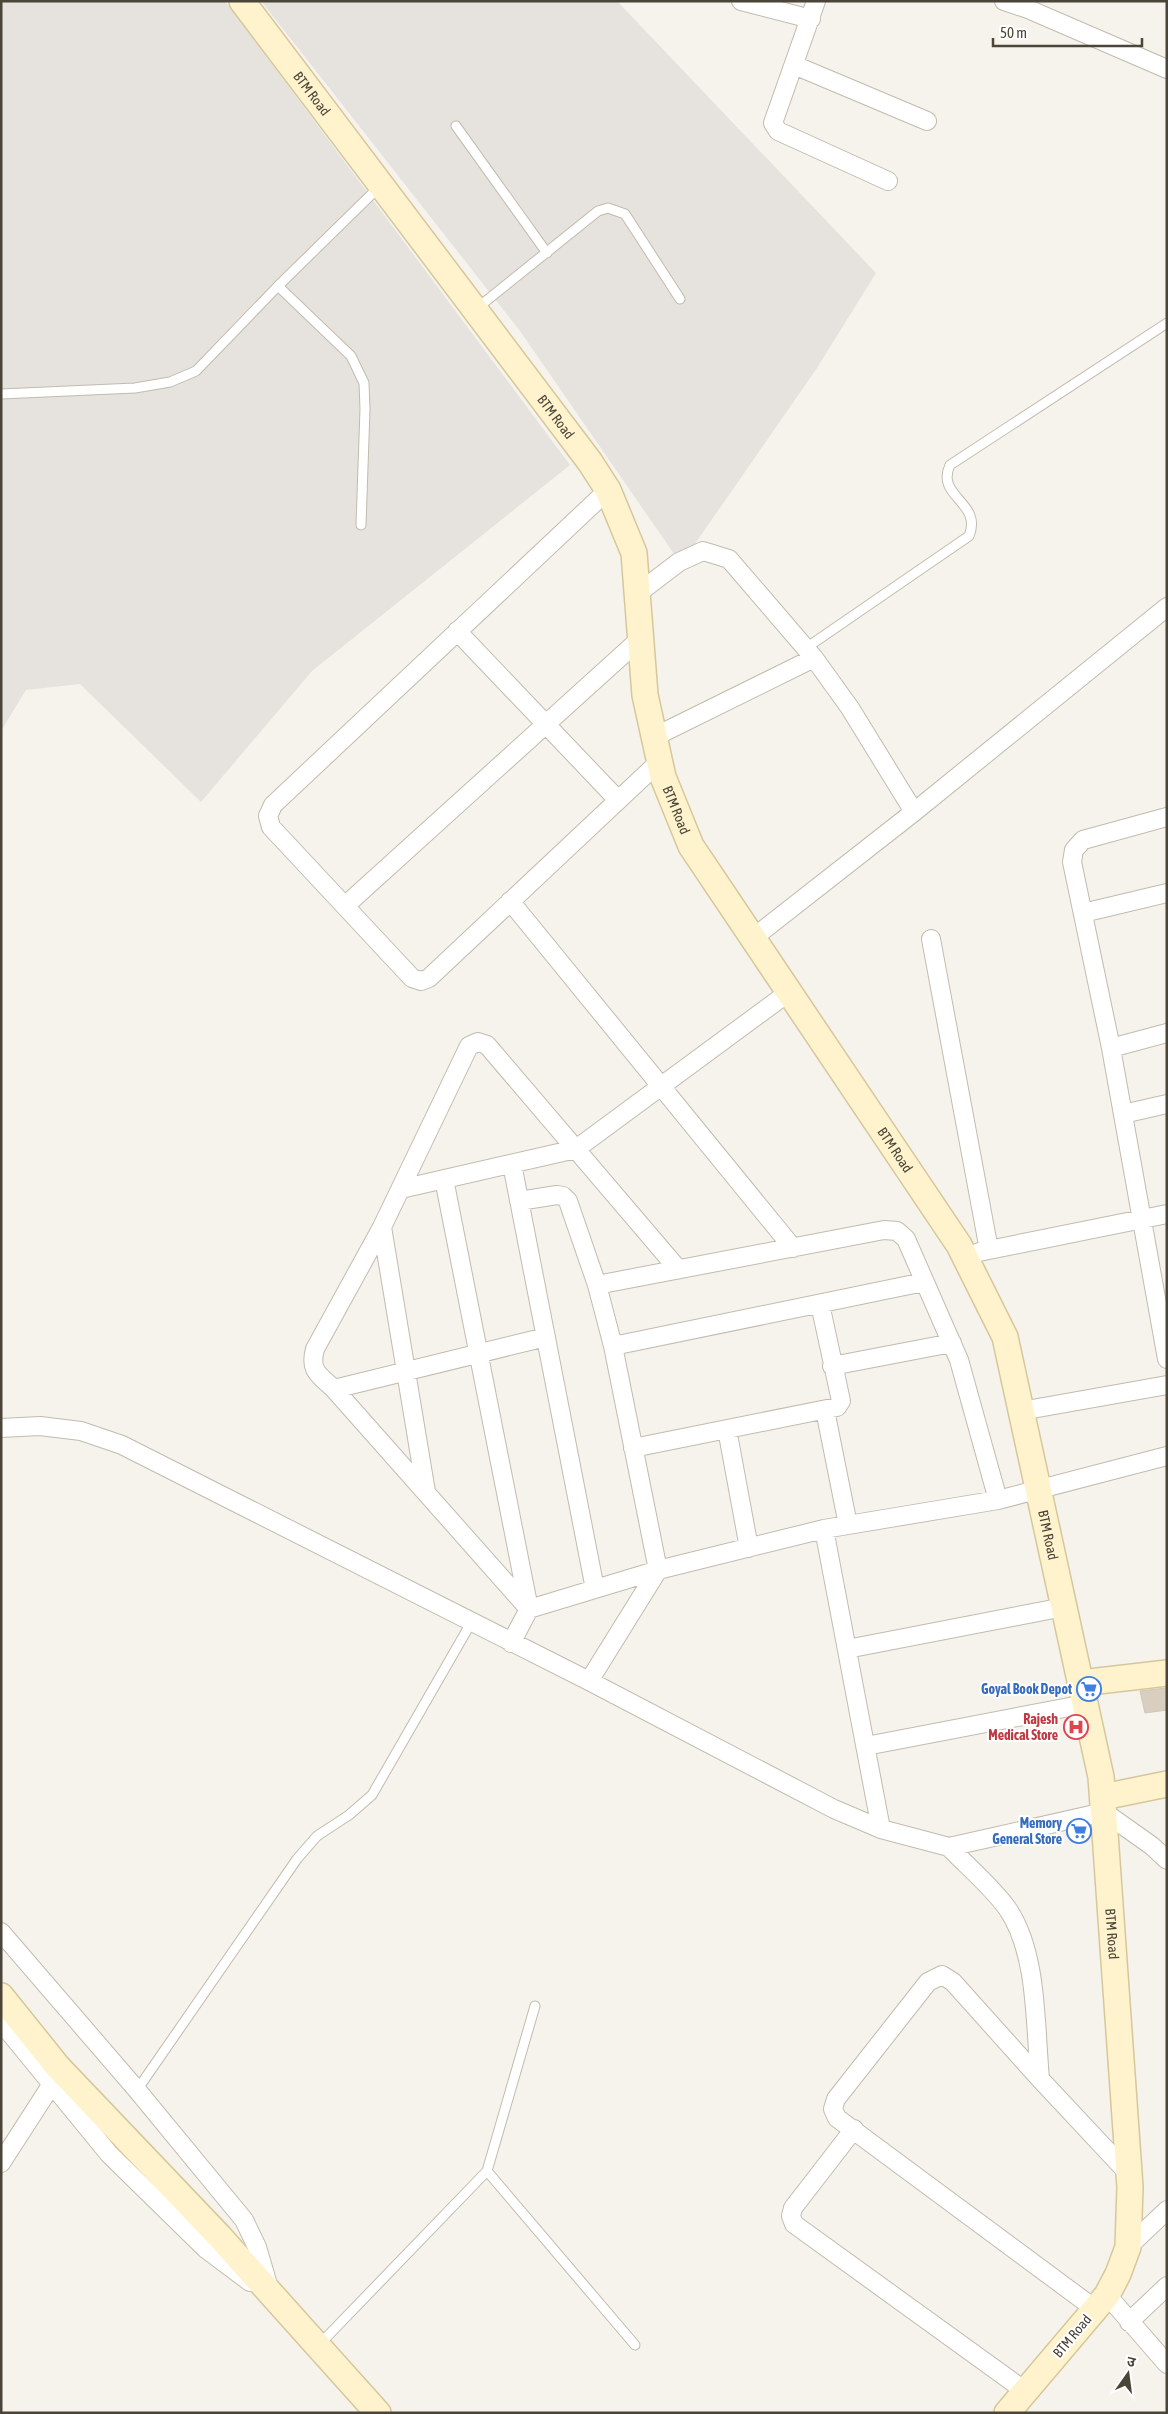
<svg xmlns="http://www.w3.org/2000/svg" width="1168" height="2414" viewBox="0 0 1168 2414" font-family="'Asap Condensed','Noto Sans Devanagari',sans-serif">
<style>
.industrial{fill:#e6e2dd}
.building{fill:#d8cfc1;stroke:#d3c7b4}
.lines{fill:none;stroke-linecap:round;stroke-linejoin:round}
.lane-casing{stroke:#c2bbae;stroke-width:11}
.street-casing{stroke:#c2bbae;stroke-width:20}
.secondary-casing{stroke:#d6c79b;stroke-width:28}
.lane{stroke:#fff;stroke-width:9}
.street{stroke:#fff;stroke-width:18}
.secondary{stroke:#fff3cd;stroke-width:25}
.labels{text-anchor:middle;dominant-baseline:central;stroke-width:4;stroke-linejoin:round;paint-order:stroke}
.street-label{font-size:14px;fill:#4b4439;stroke:#fff}
.shop-label{font-size:14px;font-weight:bold;fill:#366cbe;stroke:#fff;text-anchor:end}
.health-label{font-size:14px;font-weight:bold;fill:#be3a42;stroke:#fff;text-anchor:end}
</style>
<rect width="100%" height="100%" fill="#f6f3ec"/>
<!-- industrial -->
<path class="industrial" d="M1 1H225L570 465 312 671 201 802 80 684 26 690 1 731Z
M261 1H617L876 273 817 368 681 564 520 331Z"/>
<!-- building -->
<path class="building" d="M1166 1688 1167 1710 1145 1713 1140 1691Z"/>
<g class="lines">
<defs>
<path id="lane" d="M456 126 547 253
M278 286 351 356 364 383 365 409 361 525
M476 309 598 211 608 208 625 214 680 299
M1 394 135 388 170 382 196 371 278 286 379 187
M806 648 969 536C983 502 935 497 950 465L1167 323
M137 2090 297 1859 317 1836 349 1815 372 1795 471 1623
M487 2171 635 2345
M318 2346 487 2171 535 2006"/>
<path id="street" d="M741 1 811 19
M816 1 773 123 778 131 888 181
M1004 1 1028 9 1167 69
M794 65 927 121
M608 490 273 805 268 816 271 827 412 978 421 981 429 978 660 761
M637 594 679 562 703 551 729 559 814 658 850 708 914 812
M457 631 618 800
M654 737 814 658
M1167 817 1083 840 1074 850 1072 862 1111 1048 1167 1359
M510 901 793 1248
M346 905 640 639
M1083 913 1167 893
M753 938 914 812 1167 607
M931 939 989 1250
M1111 1048 1167 1033
M1123 1114 1167 1104
M512 1164 595 1589
M444 1179 529 1609 511 1643
M401 1189 576 1149 789 992
M519 1201 557 1195 563 1196 568 1201 597 1285 613 1346 658 1570 589 1681
M382 1227 426 1492
M979 1252 1167 1214
M597 1285 884 1230 897 1231 906 1239 959 1360 998 1500
M613 1346 924 1282
M832 1366 952 1343
M334 1389 546 1337
M825 1410 848 1525
M1021 1411 1167 1385
M1 1428 40 1426 81 1431 122 1445 589 1681 834 1809 881 1829 949 1847 1104 1812 1152 1846 1167 1860
M727 1429 749 1548
M633 1448 837 1407 841 1401 820 1304
M824 1529 881 1829
M529 1609 334 1389C319 1375 309 1371 315 1349L382 1227 469 1046 478 1042 487 1045 678 1269
M529 1609 658 1570 824 1529 998 1500 1167 1456
M847 1649 1064 1607
M866 1746 1085 1704
M949 1847C967 1866 992 1887 1007 1908 1038 1952 1035 2026 1040 2079
M1 1932 137 2090 244 2220 257 2247 269 2288
M1 2022 109 2154 206 2249 250 2282
M854 2129 793 2208 791 2216 794 2224 1025 2391
M1 2163 52 2084
M1128 2247 1167 2210
M1107 2295 1167 2364
M1095 2309 837 2118 833 2109 836 2099 928 1982 942 1975 953 1982 1040 2079 1128 2173
M1129 2322 1167 2286"/>
<g id="secondary">
<path id="s1" d="M242 1 590 462 608 490 634 553 645 695 663 777 691 846 959 1245 1005 1337 1101 1777 1130 2187 1128 2247 1118 2274 1107 2295 1007 2413"/>
<path d="M1081 1683 1167 1673"/>
<path d="M1103 1797 1167 1784"/>
<path d="M1 1996 58 2067 220 2237 378 2413"/>
</g>
</defs>
<!-- lane casing -->
<use href="#lane" class="lane-casing"/>
<!-- street casing -->
<use href="#street" class="street-casing"/>
<!-- secondary casing -->
<use href="#secondary" class="secondary-casing"/>
<!-- lane -->
<use href="#lane" class="lane"/>
<!-- street -->
<use href="#street" class="street"/>
<!-- secondary -->
<use href="#secondary" class="secondary"/>
</g>
<!-- icons -->
<defs>
<symbol id="supermarket-ring" viewBox="-11 -11 22 22"><circle r="9.5" fill="#fff" stroke="#3f7fe0" stroke-width="1.5"/><path d="M-6-5.5h2.5l.6 2H6L4.5 2H-2.5L-4.4-4H-6ZM-1.5 3.2a1.3 1.3 0 1 0 .1 0ZM3 3.2a1.3 1.3 0 1 0 .1 0Z" fill="#3f7fe0"/></symbol>
<symbol id="hospital-ring" viewBox="-11 -11 22 22"><circle r="9.5" fill="#fff" stroke="#e0444e" stroke-width="1.5"/><path d="M-5-5h3v3.5h4V-5h3V5h-3V1.5h-4V5h-3Z" fill="#e0444e"/></symbol>
</defs>
<g fill-rule="evenodd">
<use href="#supermarket-ring" x="1075" y="1675" width="28" height="28"/>
<use href="#hospital-ring" x="1062" y="1713" width="28" height="28"/>
<use href="#supermarket-ring" x="1065" y="1817" width="28" height="28"/>
</g>
<g class="labels">
<!-- street labels -->
<g class="street-label">
<text stroke="none"><textPath href="#s1" startOffset="116">BTM Road</textPath></text>
<text stroke="none"><textPath href="#s1" startOffset="521">BTM Road</textPath></text>
<text stroke="none"><textPath href="#s1" startOffset="941">BTM Road</textPath></text>
<text stroke="none"><textPath href="#s1" startOffset="1346">BTM Road</textPath></text>
<text stroke="none"><textPath href="#s1" startOffset="1766">BTM Road</textPath></text>
<text stroke="none"><textPath href="#s1" startOffset="2171">BTM Road</textPath></text>
<text transform="translate(1072 2336) rotate(-50)">BTM Road</text>
</g>
<!-- shop labels -->
<g class="shop-label">
<text x="1072" y="1689">Goyal Book Depot</text>
<text x="1062" y="1823">Memory<tspan x="1062" dy="16">General Store</tspan></text>
</g>
<!-- health labels -->
<g class="health-label">
<text x="1058" y="1719">Rajesh<tspan x="1058" dy="16">Medical Store</tspan></text>
</g>
</g>
<!-- border -->
<rect width="1168" height="2414" fill="none" stroke="#4b4439" stroke-width="5"/>
<!-- north arrow -->
<g transform="translate(1128 2374) rotate(14)" stroke="#ffffff" stroke-width="4" paint-order="stroke">
<path d="M0-4L9 19L0 12L-9 19Z" fill="#4b4439"/>
<text y="-8" font-size="14" font-weight="bold" text-anchor="middle" fill="#4b4439">उ</text>
</g>
<!-- scale -->
<path d="M993 38v8h149v-8" fill="none" stroke="#4b4439" stroke-width="2.5"/>
<text x="1000" y="38" font-size="15" fill="#4b4439" stroke="#ffffff" stroke-width="4" paint-order="stroke">50 m</text>
</svg>
